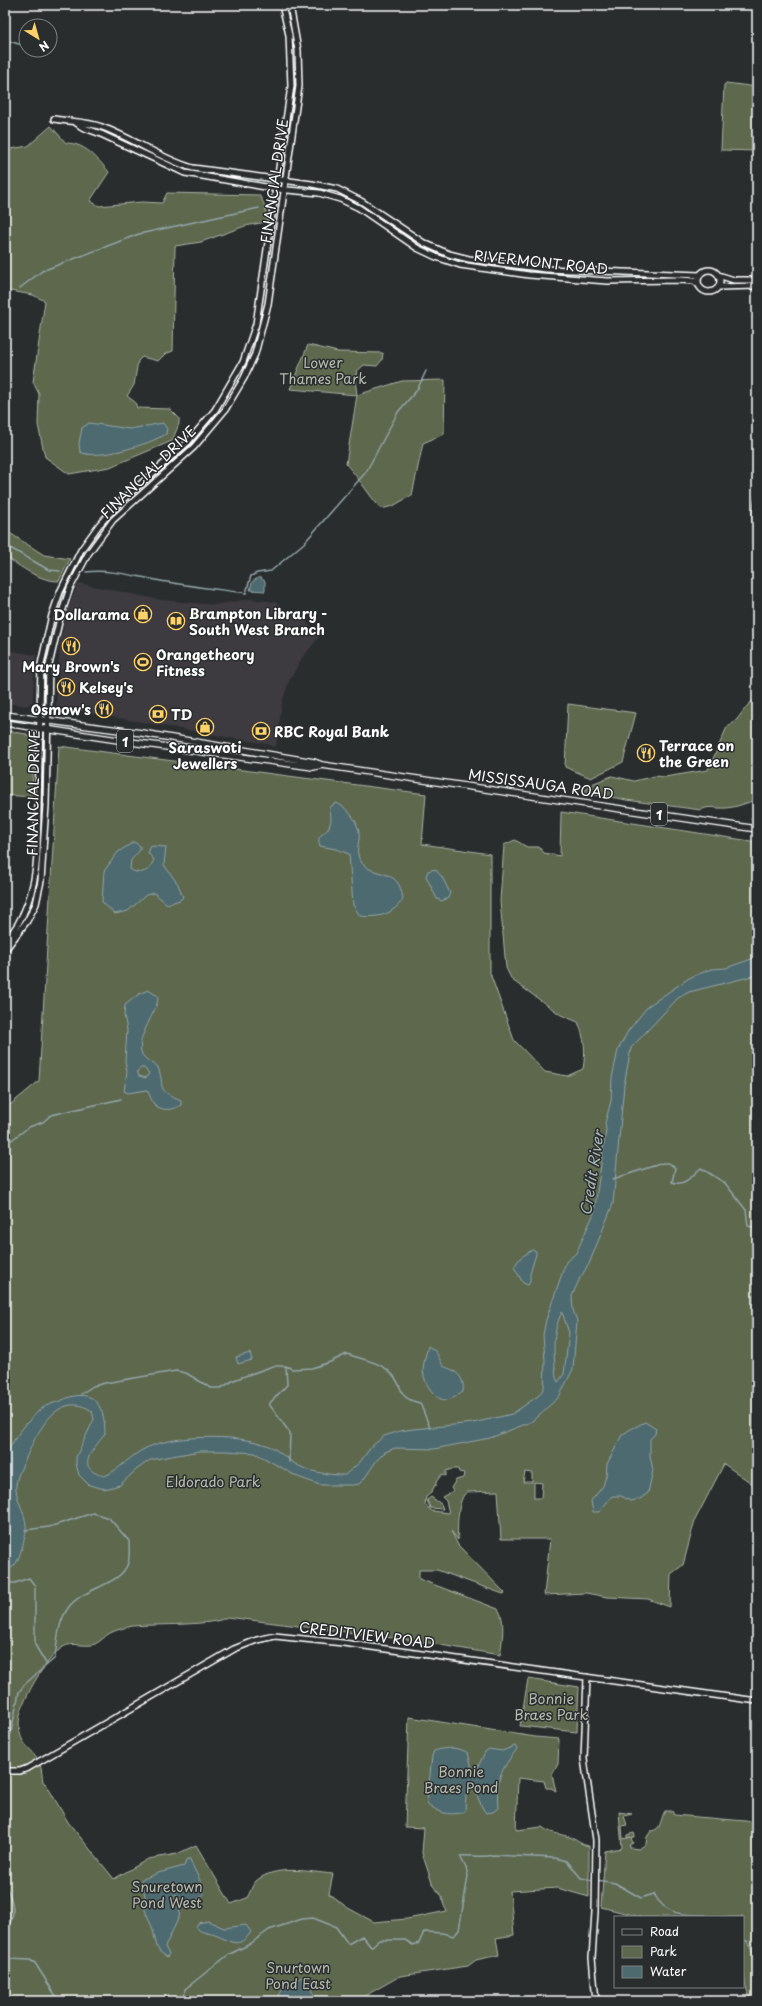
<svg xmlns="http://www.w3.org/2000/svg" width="762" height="2006" viewBox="0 0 762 2006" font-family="'Playpen Sans',sans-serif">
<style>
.built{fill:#3d3b40}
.green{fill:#5d674e;stroke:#aeb3a6;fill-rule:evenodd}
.water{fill:#4d6b6f;stroke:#94a6a9;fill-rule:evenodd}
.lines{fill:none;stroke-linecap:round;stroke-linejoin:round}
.stream{stroke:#94a6a9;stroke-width:1.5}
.secondary-casing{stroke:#fff;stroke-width:8}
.primary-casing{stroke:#fff;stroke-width:8}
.secondary{stroke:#2a2d2e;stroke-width:5}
.primary{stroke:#2a2d2e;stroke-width:5.5}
.labels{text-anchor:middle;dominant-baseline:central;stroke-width:3;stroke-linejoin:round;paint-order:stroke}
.shield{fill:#2a2d2e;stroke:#bfc0c0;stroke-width:1}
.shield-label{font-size:13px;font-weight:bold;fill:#fff}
.street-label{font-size:14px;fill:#fff;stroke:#2a2d2e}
.park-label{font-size:14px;fill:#b6bbaf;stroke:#2a2d2e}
.poi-label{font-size:14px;font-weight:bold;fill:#fff;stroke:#2a2d2e;text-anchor:start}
.water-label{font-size:15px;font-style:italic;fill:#a6b5b7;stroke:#2a2d2e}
</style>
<rect width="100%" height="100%" fill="#2a2d2e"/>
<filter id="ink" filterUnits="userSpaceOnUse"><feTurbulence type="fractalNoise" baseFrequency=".025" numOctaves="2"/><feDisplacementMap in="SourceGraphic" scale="8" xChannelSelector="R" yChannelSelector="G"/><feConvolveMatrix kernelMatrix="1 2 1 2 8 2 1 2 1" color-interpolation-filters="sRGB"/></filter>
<g filter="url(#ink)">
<!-- built -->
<path class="built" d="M78 583 161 600 214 605 250 599 275 602 290 613 305 620 319 637 302 658 289 681 282 702 277 741 275 747 267 744 56 707 60 641 67 612Z
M5 650 36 655 34 668 33 701 27 706 5 703Z"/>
<!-- green -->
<path class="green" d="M726 83 757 87V151L721 150 724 85Z
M51 126 66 143C85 143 97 158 109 172L90 201 99 206 142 202 162 203 167 193 259 195C265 204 267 210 266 222L245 226 201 242 175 246 173 351 165 354 158 361 142 357 138 361 134 385 127 396 135 402 137 408 170 409 179 418V424L172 441 110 467 69 474 45 457 38 425 39 394 33 382 45 301 33 295 5 290V150L28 146Z
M308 345 338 352 383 353 382 360 377 366 364 365 357 371 355 379 357 395 402 381 445 380 444 434 423 443 412 495 393 506 381 509C368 494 359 478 346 464L357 395 290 389Z
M756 492 757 493V548L752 547V511Z
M5 530 44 555 70 559 59 581C39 581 21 567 5 556Z
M757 699V799C747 803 737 807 726 808 716 809 709 805 701 810L626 800C612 796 596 798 584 791L594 783 612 776 634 781 655 776 665 777 708 770 727 727C741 721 743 704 757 699Z
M568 704 636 713 623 762 591 778 565 767Z
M5 731 27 734V736L31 737 34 741 32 797 5 795Z
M59 746 426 794 422 844 490 854V973L514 1040 545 1072 567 1076 583 1069C586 1051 585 1039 578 1022L561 1015 512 980 506 968 500 901 504 845 515 840 527 847H539L544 853 560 856 561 812 757 842V1487L724 1464 695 1520 683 1565 671 1574 670 1607 648 1599 607 1597 586 1593 544 1595 550 1539H501L498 1491 467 1492C457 1498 457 1529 458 1540L451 1531 458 1545 505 1593 503 1594 437 1570H419V1579L498 1609C506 1619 502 1643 500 1655L417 1641 227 1617C216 1626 152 1624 133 1626 126 1627 116 1630 110 1633 105 1636 101 1641 95 1644 86 1648 72 1641 63 1647 46 1658 19 1703 19 1723 19 1748 33 1746 40 1764 42 1770 42 1777 43 1782L46 1784 68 1822 114 1879 148 1859 177 1854 196 1845 231 1904 247 1898C250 1893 252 1885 256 1881 276 1864 309 1872 333 1874L329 1894 348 1908 374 1922 407 1919 447 1911 444 1906 442 1896 433 1886 422 1853 424 1828 405 1827 409 1717 535 1737 559 1739 558 1764 552 1775 556 1791 551 1788H546L544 1781 518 1778 516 1830 542 1827C551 1834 558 1833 569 1837 576 1839 581 1845 589 1846V1897L557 1888 510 1891 514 1935 496 1938 499 1955 476 1960 468 1966 400 1976 356 2001H5V1109L39 1081ZM452 1469H458L459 1472 464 1473 463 1478 456 1480 451 1488 453 1491 442 1497 446 1501 449 1513 432 1511 425 1505 426 1497 431 1493 435 1485 436 1486V1482L442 1474 446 1476V1471ZM525 1472 532 1473V1482H523ZM534 1482 542 1483 541 1498H534Z
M431 1497 441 1504 443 1509 430 1508 427 1500Z
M528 1679 579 1687 577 1732 520 1726Z
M665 1811H672L674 1815 757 1822V2001H753C739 1988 743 1936 743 1917H641L601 1907 605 1851 622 1848 619 1812 632 1814 624 1816 627 1825 622 1826 623 1839 631 1837 627 1838V1835L634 1833 635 1836 631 1838 633 1843 629 1845 631 1848 639 1849 646 1844 647 1837 651 1831C662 1830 660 1819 665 1811Z"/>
<!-- water -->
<path class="water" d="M89 423 130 429 163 423 167 429 166 434C150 444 97 461 80 452L79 443 82 428Z
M259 577 265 581V591L250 590 252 582Z
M336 803C349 808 361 825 359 839 358 847 356 853 360 860 371 880 400 864 403 900 391 915 379 918 360 916L353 905 349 854 336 849 320 846C315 832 327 836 330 824 332 820 330 812 330 807Z
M134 842 140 846V850L131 860 130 869C136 874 143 873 149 869L154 860 148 853 151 846 166 847 164 865 178 884 183 897 180 900 167 904 154 893 146 895 128 911 115 914 102 902 104 871 118 852Z
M435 869 442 877 450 893 448 898 442 901 437 899 426 876 428 871Z
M757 957V975L689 992 678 998 631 1048 624 1085 613 1204 589 1264 580 1278 572 1296 573 1310 577 1321 573 1369 559 1397 531 1422 490 1438 434 1449 395 1448 385 1452 377 1460 364 1479 359 1484 353 1485H320L298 1477 255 1453 226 1451H200L150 1460 136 1470 120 1485 105 1489 89 1485 79 1475 76 1464V1457L94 1419 92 1411C58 1389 37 1432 26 1458 22 1467 15 1479 16 1489 17 1503 28 1517 26 1531 25 1537 20 1558 16 1563 14 1567 8 1570 5 1573V1548L8 1542 9 1520 5 1512V1458C11 1441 27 1421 41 1409 46 1405 54 1403 60 1401 91 1386 105 1402 105 1434 93 1450 73 1469 105 1476 120 1469 131 1455 146 1448 175 1434 247 1433 275 1449 281 1453 286 1458 292 1462 307 1472 327 1475 345 1475L360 1462 371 1447 384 1436 400 1431 413 1429 473 1423 512 1414 538 1396 544 1388 545 1361 543 1335 546 1320 566 1262 576 1253 594 1213 606 1130 605 1123 611 1101 612 1078 618 1050 628 1031 648 1006 689 978 711 969 726 968ZM562 1312 569 1333 564 1374 558 1382 556 1378C554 1355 551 1334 562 1312Z
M148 990 158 996C159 1012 129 1044 145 1058 148 1062 154 1063 158 1067 166 1089 154 1089 181 1100V1105C174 1110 161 1112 154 1104 151 1101 150 1094 147 1090L128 1093 124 1091 127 1072 125 1061 127 1030 124 1015 125 1005 139 994ZM141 1068H144L149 1073 146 1078 139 1076 137 1071Z
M532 1250 536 1251V1254L530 1274V1282L528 1285 523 1283 514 1267 520 1258Z
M428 1346 436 1352 443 1366C456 1371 465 1376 463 1392 448 1402 441 1404 430 1389 426 1384 424 1378 423 1371 423 1364 426 1354 428 1346Z
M250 1353 252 1360 238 1364 236 1357Z
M645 1422 656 1429 655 1434 650 1439V1456L653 1470 648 1493 640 1499 631 1501 621 1496H612L599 1512H593L591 1501 603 1486 606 1476 607 1464 622 1435 629 1430Z
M515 1746 517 1749C500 1771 496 1779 498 1808L493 1812 486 1813 483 1809 473 1787 470 1786 466 1796 465 1811C452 1817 437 1813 427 1803L432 1756 434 1751C446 1747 459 1747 468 1753L472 1768 476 1771 485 1752 489 1749 502 1751Z
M187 1859H190C194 1872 204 1882 203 1896L192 1903 181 1900 176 1895 173 1897 180 1909 179 1917 165 1947 169 1954 167 1957 160 1952 157 1947 152 1927 145 1910V1896L141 1880 158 1873 184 1866Z
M208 1921 224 1928 246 1925 251 1932C239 1950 230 1941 215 1935 209 1933 203 1933 197 1929L196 1927 198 1923Z
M302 1977 310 1983 316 2001H277C280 1988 290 1983 302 1977Z"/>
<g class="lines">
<!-- stream -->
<path class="stream" d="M5 40 26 46
M42 50 50 53
M20 288 42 271 139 234 259 208
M5 545 49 570 60 571
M86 572C109 569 134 576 156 580 186 586 216 589 246 593L251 576 257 573 271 571 304 543 366 472 398 412 417 390 426 371
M751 819 757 815
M5 1145 29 1127 43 1122 51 1115 121 1099
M613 1179 663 1163H669L675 1168 672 1182C685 1187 692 1175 701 1168L725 1183 746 1210 748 1226 757 1228
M286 1366 287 1385 269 1404 290 1433 289 1462
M81 1394 93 1386 105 1383 176 1371 186 1373 211 1388H221L234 1380 273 1366H286L292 1369 312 1368 330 1362 347 1354C361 1359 381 1362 392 1374 405 1388 396 1398 420 1403L430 1428
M5 1583H15L29 1578 35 1586V1645L47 1665
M5 1763V1741L11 1733 19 1692 25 1684 55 1658C57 1642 58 1622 68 1608 83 1587 121 1586 128 1563 130 1557 129 1548 129 1541L109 1518 93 1513 49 1527 25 1530
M597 1880 615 1883 641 1898 654 1894C665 1915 683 1915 705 1915L709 1917
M5 1884C13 1901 18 1915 5 1930
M743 1941H748C752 1948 752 1955 757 1961
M5 1952 9 1959 30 1960 35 1963 59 2001
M184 2001 185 1989 228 1955 250 1944 269 1930 302 1919 313 1918 336 1927 348 1944 362 1936 371 1947 379 1940H405L413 1945 419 1943 424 1932 442 1933 454 1936 459 1930 468 1876 466 1868 460 1856C471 1855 483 1858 493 1855L555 1858 567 1861 581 1878 593 1880"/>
<defs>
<path id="secondary" d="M54 119C70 122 86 121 102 127 133 138 161 159 193 168L312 184 337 189 361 201 424 243 449 254 469 259 546 269 700 275
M75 122 82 127 101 134 185 173 277 189 319 193 340 199 359 208 417 248 436 257 460 265 529 275 607 281 680 280 694 281 699 285
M698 281a11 11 0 1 1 22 0a11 11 0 1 1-22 0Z
M718 275 734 280H757
M719 287 757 286
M5 942C27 917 35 887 37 855L41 664 52 615 60 592 81 550 99 525 119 503 188 442 215 410 243 362 256 324 291 86 289 35 282 5
M5 950 27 921 36 904 41 881 46 805 49 665 60 618 70 588 88 554 113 520 194 447 225 410 244 378 255 354 268 304 299 86 298 50 290 5
M587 1677 584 1759 596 1840 595 1912 592 1958 596 2001
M5 1771H20L28 1768 234 1649 257 1640 275 1636 343 1643 757 1701"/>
<path id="primary" d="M5 715 142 733 314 762 322 765 757 829
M5 723 138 743 313 767 322 765"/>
</defs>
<!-- secondary casing -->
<use href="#secondary" class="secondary-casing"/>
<!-- primary casing -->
<use href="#primary" class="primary-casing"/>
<!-- secondary -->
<use href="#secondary" class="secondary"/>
<!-- primary -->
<use href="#primary" class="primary"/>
</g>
</g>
<!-- icons -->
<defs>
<symbol id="shop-ring" viewBox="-11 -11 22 22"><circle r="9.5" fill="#2a2d2e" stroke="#ffd166" stroke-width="1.5"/><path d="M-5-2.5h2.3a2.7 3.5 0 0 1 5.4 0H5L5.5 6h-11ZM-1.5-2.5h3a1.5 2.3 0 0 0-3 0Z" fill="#ffd166"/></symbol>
<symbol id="library-ring" viewBox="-11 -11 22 22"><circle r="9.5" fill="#2a2d2e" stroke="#ffd166" stroke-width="1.5"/><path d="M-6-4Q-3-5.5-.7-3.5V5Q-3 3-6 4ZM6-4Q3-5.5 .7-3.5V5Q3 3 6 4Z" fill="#ffd166"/></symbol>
<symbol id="restaurant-ring" viewBox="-11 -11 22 22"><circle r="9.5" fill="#2a2d2e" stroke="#ffd166" stroke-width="1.5"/><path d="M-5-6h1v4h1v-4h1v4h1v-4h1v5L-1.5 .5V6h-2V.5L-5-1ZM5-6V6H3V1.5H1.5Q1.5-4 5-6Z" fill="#ffd166"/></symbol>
<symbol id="stadium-ring" viewBox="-11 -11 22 22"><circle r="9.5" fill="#2a2d2e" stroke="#ffd166" stroke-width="1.5"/><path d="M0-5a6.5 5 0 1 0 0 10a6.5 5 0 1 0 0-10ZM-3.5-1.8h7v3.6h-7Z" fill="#ffd166"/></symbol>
<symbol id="bank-ring" viewBox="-11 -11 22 22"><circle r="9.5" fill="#2a2d2e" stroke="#ffd166" stroke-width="1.5"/><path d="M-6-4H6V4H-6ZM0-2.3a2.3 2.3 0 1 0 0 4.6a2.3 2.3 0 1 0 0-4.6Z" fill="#ffd166"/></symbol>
</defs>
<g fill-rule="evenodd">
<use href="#shop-ring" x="133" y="604" width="20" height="20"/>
<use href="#library-ring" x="166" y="611" width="20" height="20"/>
<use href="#restaurant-ring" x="61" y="636" width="20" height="20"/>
<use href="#stadium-ring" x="133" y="652" width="20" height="20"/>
<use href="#restaurant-ring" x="56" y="677" width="20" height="20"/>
<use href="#restaurant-ring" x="94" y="699" width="20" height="20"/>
<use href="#bank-ring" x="148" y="704" width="20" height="20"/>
<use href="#shop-ring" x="195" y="717" width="20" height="20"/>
<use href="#bank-ring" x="251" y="721" width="20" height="20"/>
<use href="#restaurant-ring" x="636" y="743" width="20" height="20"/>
</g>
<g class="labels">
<!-- shield labels -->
<g class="shield">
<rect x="117" y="730" width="16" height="22" rx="3"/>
<rect x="651" y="803" width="16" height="22" rx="3"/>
</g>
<g class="shield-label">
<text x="125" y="741">1</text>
<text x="659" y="814">1</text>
</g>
<!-- street labels -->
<g class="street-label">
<text transform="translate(274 181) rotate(-82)">FINANCIAL DRIVE</text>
<text transform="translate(541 262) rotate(6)">RIVERMONT ROAD</text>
<text transform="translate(148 472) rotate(-44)">FINANCIAL DRIVE</text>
<text transform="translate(541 784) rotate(8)">MISSISSAUGA ROAD</text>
<text transform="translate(33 793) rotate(-89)">FINANCIAL DRIVE</text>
<text transform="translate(367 1635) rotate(7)">CREDITVIEW ROAD</text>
</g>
<!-- park labels -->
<g class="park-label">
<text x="323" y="362">Lower<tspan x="323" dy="16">Thames Park</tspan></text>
<text x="213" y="1481">Eldorado Park</text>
<text x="551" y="1698">Bonnie<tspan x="551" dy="16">Braes Park</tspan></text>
<text x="461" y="1771">Bonnie<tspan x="461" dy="16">Braes Pond</tspan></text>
<text x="167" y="1886">Snuretown<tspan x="167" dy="16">Pond West</tspan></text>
<text x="298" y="1967">Snurtown<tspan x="298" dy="16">Pond East</tspan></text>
</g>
<!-- poi labels -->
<g class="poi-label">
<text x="189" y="613">Brampton Library -<tspan x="189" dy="16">South West Branch</tspan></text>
<text x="130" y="614" text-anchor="end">Dollarama</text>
<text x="156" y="654">Orangetheory<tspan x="156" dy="16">Fitness</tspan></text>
<text x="71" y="666" text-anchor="middle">Mary Brown's</text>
<text x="79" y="687">Kelsey's</text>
<text x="91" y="709" text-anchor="end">Osmow's</text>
<text x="171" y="714">TD</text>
<text x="274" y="731">RBC Royal Bank</text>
<text x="659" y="745">Terrace on<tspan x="659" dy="16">the Green</tspan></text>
<text x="205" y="747" text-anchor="middle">Saraswoti<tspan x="205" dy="16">Jewellers</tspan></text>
</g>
<!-- water labels -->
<g class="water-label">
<text transform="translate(591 1173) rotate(-81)">Credit River</text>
</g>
</g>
<!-- margin -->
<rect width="762" height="2006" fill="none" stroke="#2a2d2e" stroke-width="20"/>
<rect x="10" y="10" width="742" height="1986" fill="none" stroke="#fff" stroke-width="1.5" filter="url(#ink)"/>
<!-- legend -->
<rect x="614" y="1916" width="130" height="72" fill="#2a2d2e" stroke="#7f8182"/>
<rect x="622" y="1929" width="20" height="6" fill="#2a2d2e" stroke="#7f8182"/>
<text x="650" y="1936" font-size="12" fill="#ffffff">Road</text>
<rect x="622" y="1946" width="20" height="12" fill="#5d674e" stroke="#7f8182"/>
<text x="650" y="1956" font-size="12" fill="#ffffff">Park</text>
<rect x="622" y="1966" width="20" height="12" fill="#4d6b6f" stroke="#7f8182"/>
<text x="650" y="1976" font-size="12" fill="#ffffff">Water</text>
<!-- north arrow -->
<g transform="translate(38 38) rotate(143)"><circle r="19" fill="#2a2d2e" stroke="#7f8182"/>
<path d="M0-3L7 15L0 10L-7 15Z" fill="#ffd166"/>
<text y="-6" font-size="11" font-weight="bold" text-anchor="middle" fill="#ffffff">N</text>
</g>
</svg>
